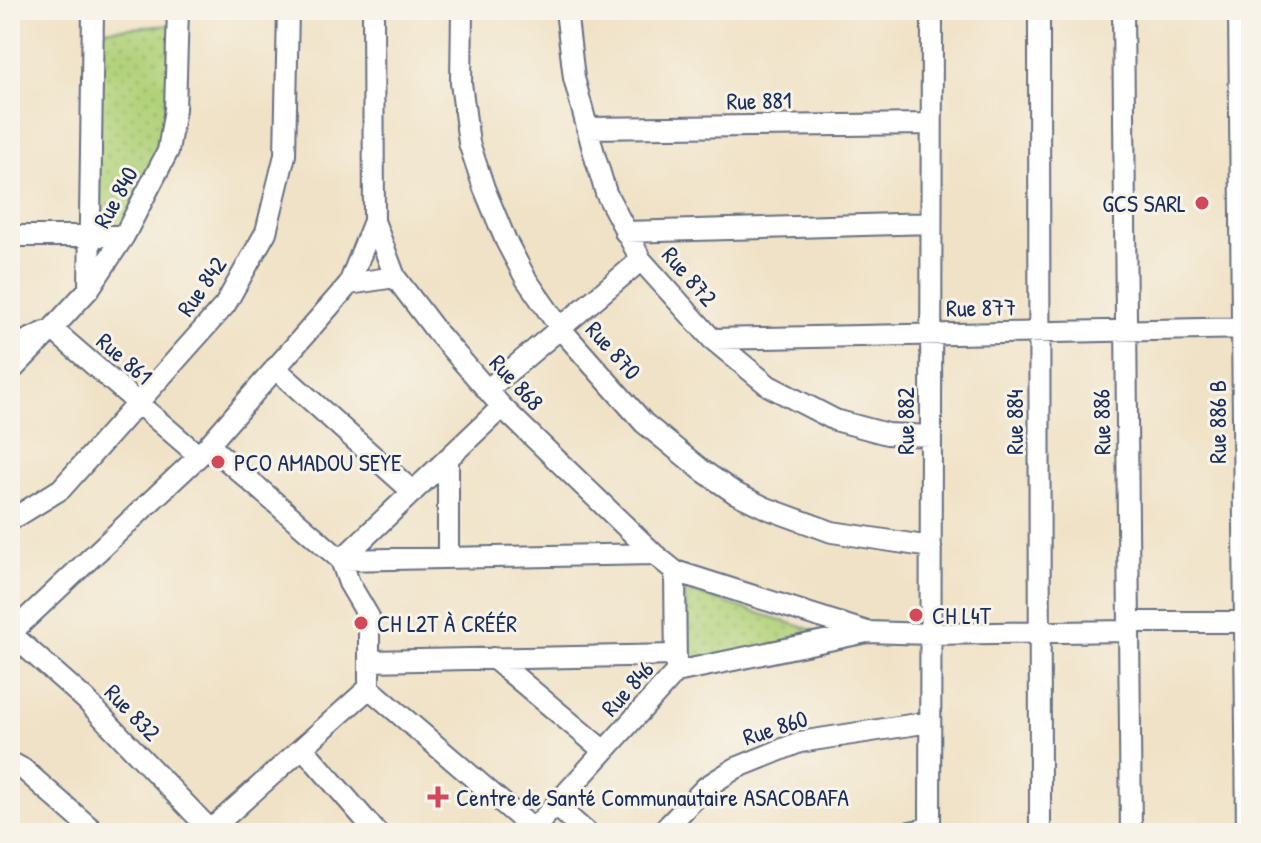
<svg xmlns="http://www.w3.org/2000/svg" width="1261" height="843" viewBox="0 0 1261 843" font-family="'Patrick Hand',sans-serif">
<style>
.green{fill:url(#green-dots);stroke:#66806c;stroke-width:2}
.lines{fill:none;stroke-linecap:round;stroke-linejoin:round}
.minor-casing{stroke:#666e82;stroke-width:24}
.minor{stroke:#fff;stroke-width:20}
.poi-dot{fill:#d1495b;stroke:#f7f3e8;stroke-width:3}
.labels{text-anchor:middle;dominant-baseline:central;stroke-width:6;stroke-linejoin:round;paint-order:stroke}
.street-label{font-size:24px;fill:#1b2f5e;stroke:#f7f3e8}
.poi-label{font-size:24px;fill:#1b2f5e;stroke:#f7f3e8;text-anchor:start}
</style>
<defs>
<pattern id="green-dots" width="8" height="8" patternUnits="userSpaceOnUse" patternTransform="scale(2)"><rect width="8" height="8" fill="#b1d179"/><path d="M2 2h.1M6 6h.1" fill="none" stroke="#98b46b" stroke-width="1.8" stroke-linecap="round"/></pattern>
</defs>
<rect width="100%" height="100%" fill="#f7f3e8"/>
<filter id="ink" filterUnits="userSpaceOnUse"><feTurbulence type="fractalNoise" baseFrequency=".0125" numOctaves="2"/><feDisplacementMap in="SourceGraphic" scale="16" xChannelSelector="R" yChannelSelector="G"/><feConvolveMatrix kernelMatrix="1 2 1 2 8 2 1 2 1" color-interpolation-filters="sRGB"/></filter>
<filter id="wash" filterUnits="userSpaceOnUse"><feTurbulence type="fractalNoise" baseFrequency=".006" numOctaves="4" result="noise"/><feDisplacementMap in="SourceGraphic" scale="32" xChannelSelector="R" yChannelSelector="G"/><feGaussianBlur stdDeviation="1.8" result="paint"/><feColorMatrix in="noise" values="0 0 0 0 0 0 0 0 0 0 0 0 0 0 0 0 0 1.4 0 .05"/><feComposite in="paint" operator="in"/></filter>
<g filter="url(#wash)">
<rect width="100%" height="100%" fill="#f0e2c6"/>
<!-- green -->
<path class="green" d="M171 25 164 143 122 233 96 228 99 30Z
M685 590 838 638 688 670Z"/>
</g>
<g filter="url(#ink)">
<g class="lines">
<defs>
<path id="minor" d="M373 10 374 221 395 277 436 331 502 407 654 554 675 571 867 632
M462 10 461 83 469 143 484 188 506 241 526 279 560 328 644 423 703 471 735 493 766 508 832 532 931 547
M566 10 574 78 595 157 606 193 641 260 712 339 769 386 835 420 887 434 931 436
M1039 10 1040 833
M1123 10 1131 833
M1239 10 1247 833
M587 128 931 124
M625 232 931 223
M10 236H124
M349 284 395 277
M89 289 93 10
M712 339 1251 328
M10 348 52 329 199 456
M275 368 413 492
M10 372 52 329 89 289 124 236 168 151 175 109 178 10
M487 390 641 260
M209 445 341 560 349 583 369 617V688L533 829
M10 519 19 515 61 489 225 305 266 232 285 155 288 10
M448 558V458
M341 560 654 554
M341 560 502 407
M1129 622H1251
M10 633 86 700 213 833
M11 633 199 456 349 284 374 221
M493 658 604 751
M369 661 676 655
M676 672 867 632 930 634 1129 631
M303 748 377 833
M10 762 23 769 96 833
M555 805 587 833
M207 833 369 688
M530 833 676 672 675 571
M661 833 706 787 736 768 800 742 930 722
M905 833 930 828
M930 833 932 10"/>
</defs>
<!-- minor casing -->
<use href="#minor" class="minor-casing"/>
<!-- minor -->
<use href="#minor" class="minor"/>
</g>
</g>
<!-- markers -->
<g class="poi-dot">
<circle cx="1202" cy="203" r="8"/>
<circle cx="218" cy="462" r="8"/>
<circle cx="916" cy="615" r="8"/>
<circle cx="361" cy="623" r="8"/>
<path d="M434 785h8v8h8v8h-8v8h-8v-8h-8v-8h8z"/>
</g>
<g class="labels">
<!-- street labels -->
<g class="street-label">
<text transform="translate(759 100) rotate(-1)">Rue 881</text>
<text transform="translate(115 197) rotate(-61)">Rue 840</text>
<text transform="translate(690 276) rotate(49)">Rue 872</text>
<text transform="translate(201 286) rotate(-55)">Rue 842</text>
<text transform="translate(981 307) rotate(-1)">Rue 877</text>
<text transform="translate(614 350) rotate(48)">Rue 870</text>
<text transform="translate(125 358) rotate(41)">Rue 861</text>
<text transform="translate(517 382) rotate(47)">Rue 868</text>
<text transform="translate(905 421) rotate(-90)">Rue 882</text>
<text transform="translate(1014 422) rotate(-90)">Rue 884</text>
<text transform="translate(1101 422) rotate(-91)">Rue 886</text>
<text transform="translate(1217 422) rotate(-90)">Rue 886 B</text>
<text transform="translate(627 688) rotate(-48)">Rue 846</text>
<text transform="translate(133 712) rotate(46)">Rue 832</text>
<text transform="translate(775 727) rotate(-18)">Rue 860</text>
</g>
<!-- poi labels -->
<g class="poi-label">
<text x="1186" y="203" text-anchor="end">GCS SARL</text>
<text x="234" y="462">PCO AMADOU SEYE</text>
<text x="932" y="615">CH L4T</text>
<text x="377" y="623">CH L2T À CRÉÉR</text>
<text x="456" y="797">Centre de Santé Communautaire ASACOBAFA</text>
</g>
</g>
<!-- margin -->
<rect width="1261" height="843" fill="none" stroke="#f7f3e8" stroke-width="40"/>
</svg>
